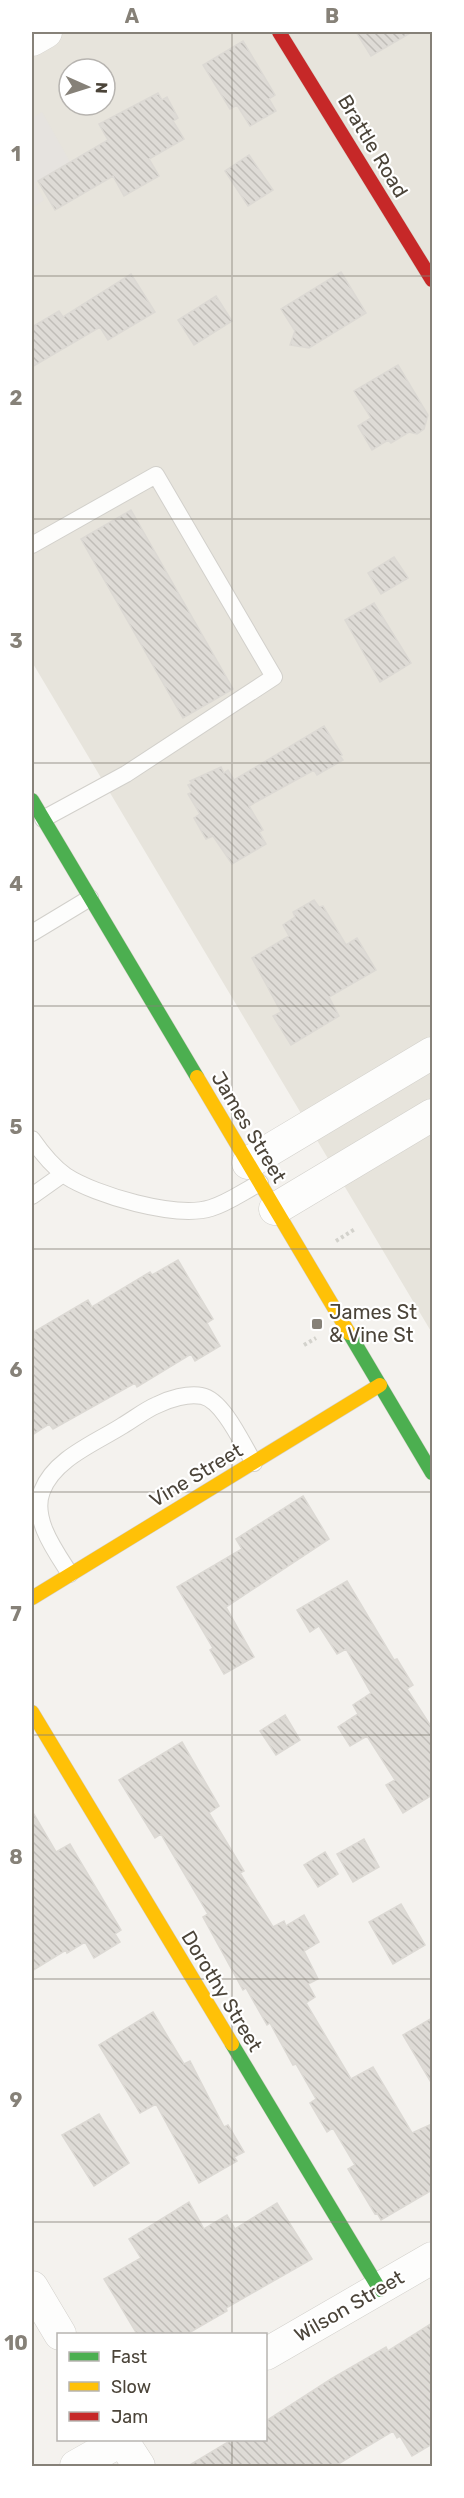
<svg xmlns="http://www.w3.org/2000/svg" width="464" height="2498" viewBox="0 0 464 2498" font-family="Rubik,sans-serif">
<style>
.residential{fill:#e7e4dc;fill-rule:evenodd}
.parking{fill:#e6e3df}
.building{fill:url(#building-back-hatch);stroke:#dcd9d4;stroke-width:1.5}
.lines{fill:none;stroke-linecap:round;stroke-linejoin:round}
.lane-casing{stroke:#d2d0cb;stroke-width:18}
.street-casing{stroke:#d2d0cb;stroke-width:33}
.fast-casing{stroke:#d3cfc5;stroke-width:15}
.slow-casing{stroke:#d3cfc5;stroke-width:15}
.jam-casing{stroke:#d3cfc5;stroke-width:15}
.path{stroke:#d3d2cc;stroke-width:4;stroke-dasharray:3 3;stroke-linecap:butt}
.lane{stroke:#fdfdfc;stroke-width:16}
.street{stroke:#fdfdfc;stroke-width:32}
.fast{stroke:#4caf50;stroke-width:14}
.slow{stroke:#ffc107;stroke-width:14}
.jam{stroke:#c62828;stroke-width:14}
.grid{fill:none;stroke:#868178;stroke-width:1.5;stroke-opacity:0.55}
.poi-dot{fill:#868178;stroke:#fff;stroke-width:2}
.labels{text-anchor:middle;dominant-baseline:central;stroke-width:4.5;stroke-linejoin:round;paint-order:stroke}
.street-label{font-size:20px;fill:#4b4439;stroke:#fff}
.poi-label{font-size:20px;fill:#4b4439;stroke:#fff;text-anchor:start}
.neatline{fill:none;stroke:#868178;stroke-width:2}
.grid-label{font-size:20px;text-anchor:middle;font-weight:bold;fill:#868178}
</style>
<defs>
<pattern id="building-back-hatch" width="6" height="6" patternUnits="userSpaceOnUse" patternTransform="scale(1.5)"><rect width="6" height="6" fill="#dedbd6"/><path d="M-1 5l2 2M0 0l6 6M5-1l2 2" fill="none" stroke="#c0bdb8"/></pattern>
</defs>
<rect width="100%" height="100%" fill="#f4f2ee"/>
<!-- residential -->
<path class="residential" d="M32 32H432V1333L32 662ZM69 69H105V105H69Z"/>
<!-- parking -->
<path class="parking" d="M42 112 70 162 35 183 44 200 32 208V118Z"/>
<!-- building -->
<path class="building" d="M356 32H412L371 56Z
M243 41 275 95 269 99 276 111 250 126 237 105 230 109 203 65Z
M158 93 162 100 167 97 178 118 173 121 184 139 149 159 159 176 124 196 113 176 55 210 38 181 108 140 99 124Z
M249 155 273 190 248 206 225 171Z
M341 272 366 313 309 348 290 345 295 331 281 309Z
M131 274 155 312 108 340 100 327 32 367V327L59 311 63 317Z
M216 296 232 321 194 345 178 320Z
M398 365 428 415 424 429 417 434 409 432 391 443 388 440 372 450 358 426 371 418 354 391Z
M131 510 233 689 183 718 81 539Z
M394 557 408 578 381 594 368 573Z
M374 603 411 663 380 682 345 620Z
M324 726 342 755 340 756 343 760 317 775 314 770 305 775 249 806 263 830 259 832 266 844 232 864 213 836 206 839 194 818 200 814 188 794 192 792 188 785 192 783 190 781 221 767 224 773 228 770 234 780Z
M314 900 319 907 323 906 346 945 357 938 376 970 329 997 339 1016 291 1045 273 1016 281 1012 252 958 289 936 283 925 295 917 293 912Z
M178 1260 213 1319 207 1323 220 1346 195 1361 191 1354 137 1387 135 1383 53 1429 49 1424 32 1435V1333L88 1300 92 1307 150 1272 152 1275Z
M303 1496 329 1539 226 1607 254 1657 224 1674 210 1650 213 1648 177 1587 242 1549 236 1539Z
M347 1581 394 1660 397 1659 413 1685 407 1689 432 1728V1795L403 1813 386 1785 395 1780 367 1736 350 1746 338 1727 358 1714 353 1705 371 1693 346 1649 337 1654 319 1626 310 1632 297 1610Z
M285 1715 300 1740 276 1755 260 1731Z
M182 1742 219 1806 209 1813 212 1818 244 1871 240 1873 273 1927 284 1921 286 1926 304 1915 319 1942 304 1951 318 1979 308 1984 315 1997 306 2003 351 2079 373 2067 412 2133 432 2124V2190L381 2220 377 2213 375 2214 348 2169 355 2165 333 2128 327 2132 310 2103 316 2099 296 2064 293 2065 270 2023 267 2025 246 1988 243 1990 203 1917 208 1914 161 1834 155 1838 119 1780Z
M32 1811 56 1852 70 1844 121 1930 115 1934 120 1942 94 1958 85 1942 67 1953 66 1950 32 1971Z
M364 1839 379 1867 353 1882 337 1854Z
M325 1852 338 1874 318 1887 304 1865Z
M401 1904 425 1945 393 1964 369 1922Z
M153 2012 184 2064 190 2061 224 2127 228 2125 244 2152 234 2157 237 2161 199 2183 156 2104 140 2113 99 2045Z
M432 2018V2084L403 2035Z
M99 2114 129 2163 94 2186 62 2135Z
M189 2202 204 2229 227 2215 235 2229 277 2203 312 2259 226 2308 227 2311 187 2334H137L104 2279 141 2258 129 2239Z
M432 2323V2444L412 2456 400 2436 397 2438 393 2431 335 2466H188L233 2439H266V2421L331 2379 386 2347 388 2351Z"/>
<g class="lines">
<defs>
<path id="lane" d="M32 545 156 475 274 677 126 774 43 819
M32 933 90 898
M32 1139C41 1152 52 1166 66 1176 95 1195 176 1219 211 1208 228 1203 244 1191 260 1183
M32 1196 63 1174
M70 1574C56 1552 31 1519 42 1491 54 1459 95 1443 122 1426 134 1419 145 1410 157 1405 169 1399 188 1393 202 1396 223 1400 243 1445 254 1463"/>
<path id="street" d="M32 40 46 32
M248 1163 432 1053
M275 1209 432 1115
M32 2287 60 2334
M266 2354 432 2258
M122 2440 139 2466
M76 2466 122 2440"/>
<path id="fast" d="M32 800 197 1077
M349 1333 432 1473
M232 2044 380 2290"/>
<path id="slow" d="M197 1077 349 1333
M32 1598 380 1385
M32 1712 232 2044"/>
<path id="jam" d="M279 32 432 280"/>
</defs>
<!-- lane casing -->
<use href="#lane" class="lane-casing"/>
<!-- street casing -->
<use href="#street" class="street-casing"/>
<!-- fast casing -->
<use href="#fast" class="fast-casing"/>
<!-- slow casing -->
<use href="#slow" class="slow-casing"/>
<!-- jam casing -->
<use href="#jam" class="jam-casing"/>
<!-- path -->
<path class="path" d="M336 1241 355 1229
M304 1345 316 1338"/>
<!-- lane -->
<use href="#lane" class="lane"/>
<!-- street -->
<use href="#street" class="street"/>
<!-- fast -->
<use href="#fast" class="fast"/>
<!-- slow -->
<use href="#slow" class="slow"/>
<!-- jam -->
<use href="#jam" class="jam"/>
</g>
<!-- grid -->
<path class="grid" d="M232 32V2334M32 276H432M32 519H432M32 763H432M32 1006H432M32 1249H432M32 1492H432M32 1735H432M32 1979H432M32 2222H432M232 2440V2466"/>
<!-- markers -->
<rect class="poi-dot" x="311" y="1318" width="12" height="12" rx="3"/>
<g class="labels">
<!-- street labels -->
<g class="street-label">
<text transform="translate(373 146) rotate(59)">Brattle Road</text>
<text transform="translate(249 1127) rotate(59)">James Street</text>
<text transform="translate(196 1475) rotate(-31)">Vine Street</text>
<text transform="translate(222 1991) rotate(59)">Dorothy Street</text>
<text transform="translate(349 2306) rotate(-30)">Wilson Street</text>
</g>
<!-- poi labels -->
<g class="poi-label">
<text x="329" y="1312">James St<tspan x="329" dy="23">&amp; Vine St</tspan></text>
</g>
</g>
<!-- border -->
<rect width="464" height="2498" fill="none" stroke="#ffffff" stroke-width="66"/>
<!-- legend -->
<rect x="57" y="2333" width="210" height="108" fill="#ffffff" stroke="#b7b4b0" stroke-width="1.5"/>
<rect x="69" y="2352" width="30" height="9" fill="#4caf50" stroke="#b7b4b0" stroke-width="1.5"/>
<text x="111" y="2363" font-size="18" fill="#4b4439">Fast</text>
<rect x="69" y="2382" width="30" height="9" fill="#ffc107" stroke="#b7b4b0" stroke-width="1.5"/>
<text x="111" y="2393" font-size="18" fill="#4b4439">Slow</text>
<rect x="69" y="2412" width="30" height="9" fill="#c62828" stroke="#b7b4b0" stroke-width="1.5"/>
<text x="111" y="2423" font-size="18" fill="#4b4439">Jam</text>
<!-- north arrow -->
<g transform="translate(87 87) rotate(93)"><circle r="28" fill="#ffffff" stroke="#b7b4b0" stroke-width="1.5"/>
<path d="M0-4.5L10 22L0 15L-10 22Z" fill="#868178"/>
<text y="-9" font-size="16" font-weight="bold" text-anchor="middle" fill="#4b4439">N</text>
</g>
<rect x="33" y="33" width="398" height="2432" class="neatline"/>
<g class="grid-label">
<text x="132" y="23">A</text>
<text x="332" y="23">B</text>
<text x="16" y="161">1</text>
<text x="16" y="405">2</text>
<text x="16" y="648">3</text>
<text x="16" y="891">4</text>
<text x="16" y="1134">5</text>
<text x="16" y="1377">6</text>
<text x="16" y="1621">7</text>
<text x="16" y="1864">8</text>
<text x="16" y="2107">9</text>
<text x="16" y="2350">10</text>
</g>
</svg>
